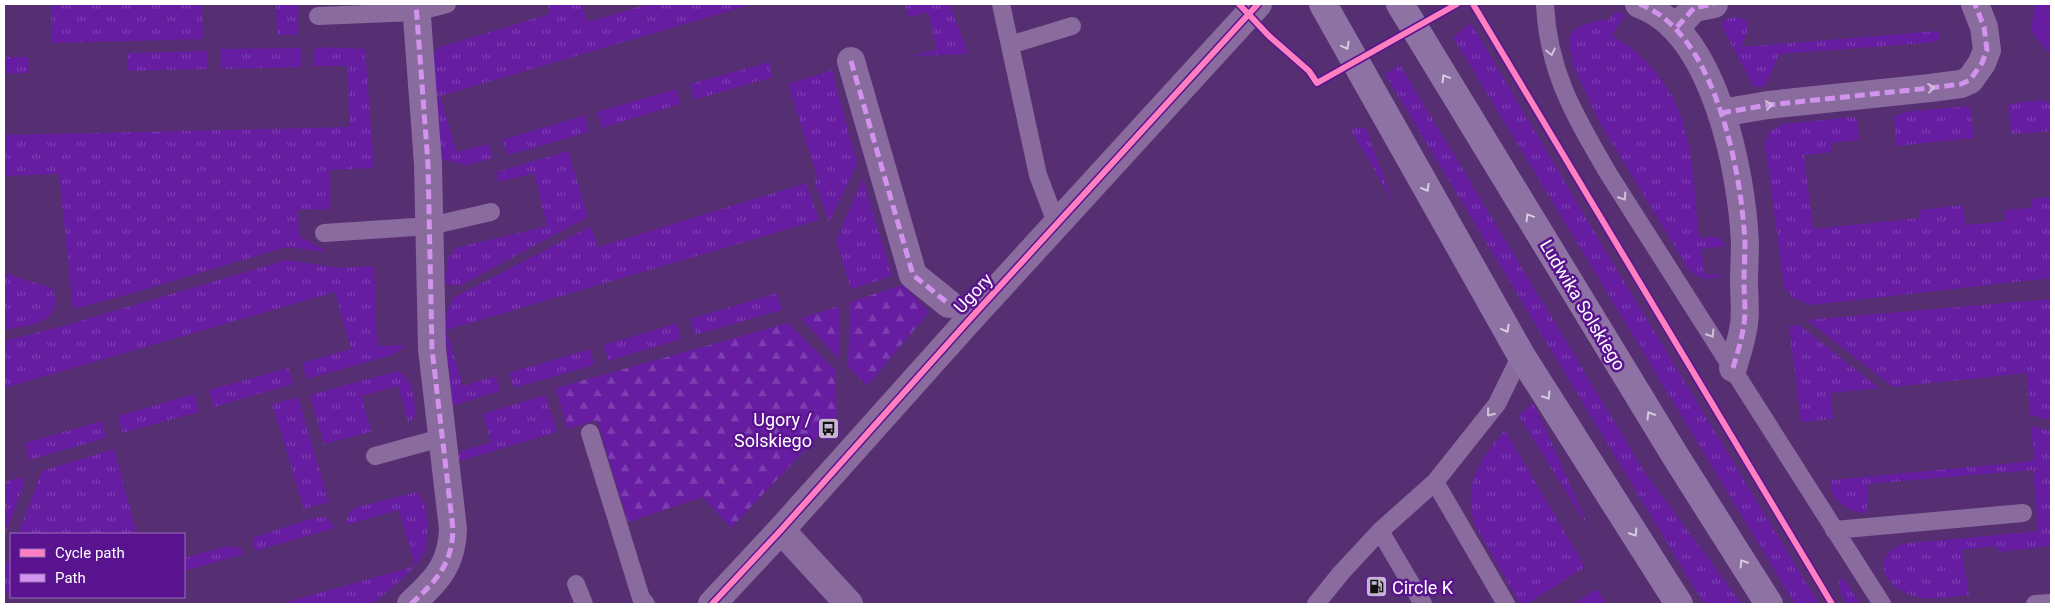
<svg xmlns="http://www.w3.org/2000/svg" width="2055" height="608" viewBox="0 0 2055 608" font-family="Roboto,sans-serif">
<style>
.grass{fill:url(#grass-tufts)}
.forest{fill:url(#forest-firs)}
.park{fill:#661da2}
.lines{fill:none;stroke-linecap:round;stroke-linejoin:round}
.lane{stroke:#896b9e;stroke-width:18}
.street{stroke:#896b9e;stroke-width:28}
.secondary{stroke:#8d72a3;stroke-width:28}
.quiet{stroke:#d193ec;stroke-width:5;stroke-dasharray:10 5;stroke-linecap:butt}
.cycleway-casing{stroke:#59138f;stroke-width:9}
.cycleway{stroke:#ff80c0;stroke-width:6}
.oneway{stroke:#d7cedf}
.oneway2{stroke:#d0c4d8}
.labels{text-anchor:middle;dominant-baseline:central;stroke-width:5;stroke-linejoin:round;paint-order:stroke}
.street-label{font-size:18px;fill:#fff;stroke:#59138f}
.poi-label{font-size:18px;fill:#fff;stroke:#59138f;text-anchor:end}
</style>
<defs>
<pattern id="grass-tufts" width="24" height="20" patternUnits="userSpaceOnUse" patternTransform="scale(1.25)"><rect width="24" height="20" fill="#661da2"/><path d="M3 7l-1-3M5 7V3M7 7l1-3M15 17l-1-3M17 17v-4M19 17l1-3" fill="none" stroke="#7d3fb0"/></pattern>
<pattern id="forest-firs" width="22" height="20" patternUnits="userSpaceOnUse" patternTransform="scale(1.25)"><rect width="22" height="20" fill="#661da2"/><path d="M5 1l3.5 6h-7zM16 11l3.5 6h-7z" fill="#7d3fb0"/></pattern>
</defs>
<rect width="100%" height="100%" fill="#562f73"/>
<!-- grass -->
<path class="grass" d="M51 4H202L203 39 52 43Z
M276 4H297L298 35H277Z
M548 4H582L588 22 649 4H753L440 96 457 152 488 144 493 158 467 165 440 159 433 58 435 51 440 47 550 14Z
M905 4H950L968 54 911 56 937 49 928 12 909 17Z
M1620 12 1625 16 1612 34C1618 41 1625 43 1631 48 1644 58 1658 74 1667 88 1694 127 1694 192 1699 238 1713 237 1717 233 1726 246L1701 249 1705 275 1726 274C1709 280 1704 282 1689 270L1599 121 1573 65 1569 44 1571 32C1583 24 1594 20 1608 20L1614 13Z
M1734 17 1742 18 1748 22 1747 32 1741 47 1937 31 1940 35 1938 41 1925 43 1780 54 1764 87H1754L1722 26 1724 20Z
M1471 23 1605 250 1819 604H1795L1453 37Z
M317 47 365 49 374 168 329 170V209L298 210 299 236 328 252 286 247 130 294 73 309 59 174 4 176V135L349 127 348 66H313V54Z
M302 48V67L221 69 220 49Z
M207 51V69L127 71V53Z
M4 57H28L29 73 4 74Z
M769 62 773 77 694 100 690 84Z
M1400 65 1645 473 1742 604H1704L1385 74Z
M832 70 857 164 829 222 814 180 818 179 788 84Z
M676 89 680 104 602 128 597 112Z
M2041 100 2051 103V131L2011 134 2008 104Z
M1970 106 1974 138 1896 146 1894 117 1904 112Z
M585 115 589 132 508 155 502 140Z
M1853 117 1857 120 1859 140 1831 143 1832 152 1804 155 1813 229 1920 218V210L1963 205 1966 225 2005 221 2004 210 2032 208 2031 199 2051 197V278L1810 305 1793 298 1784 287 1765 143 1769 132 1784 124Z
M1355 127 1366 129 1393 202 1351 130Z
M568 151 588 217 459 286 445 284 448 258 456 248 547 226 534 173 499 182 496 172Z
M863 179 892 276 851 289 836 241Z
M806 183 819 220 446 330 463 386 496 376 500 391 452 406 444 319 453 298 591 226 598 247Z
M286 260 338 268 374 266 377 346 407 345 392 355 307 379 302 363 351 349 335 292 4 388V341L63 326Z
M4 273 54 289C54 296 56 303 54 309 48 326 18 327 4 330Z
M777 293 782 310 695 335 690 319Z
M2051 299V420L2030 415 2027 373 1893 387 1807 320Z
M677 323 681 339 608 361 604 345Z
M1799 325 1879 388 1831 393 1833 419 1801 422 1789 326Z
M590 349 594 365 514 388 509 373Z
M288 368 293 384 214 407 209 390Z
M397 371C414 378 413 396 416 413L414 418 408 422 398 386 362 396 371 432 324 444 310 395Z
M194 394 199 412 122 433 118 416Z
M545 395 557 432 460 461 458 456 462 451 491 442 483 414Z
M298 397 329 502 304 509 272 404Z
M1533 403 1541 419 1590 530 1519 416Z
M102 421 106 438 29 460 25 443Z
M2031 426 2051 431V546L2000 552 1995 546 1962 550 1969 595C1955 596 1939 600 1925 598 1906 597 1875 580 1886 556 1888 551 1896 547 1901 544L2038 531 2033 470 1867 484 1868 513C1856 514 1837 505 1832 492 1831 489 1831 484 1830 480L2034 461Z
M1505 430 1585 567 1527 604H1520L1474 523C1463 483 1480 460 1505 430Z
M114 449 137 534H18L42 471Z
M22 477 24 485 4 537V482Z
M416 492C425 499 426 509 427 520 427 532 428 544 423 555 417 568 385 593 373 604H280L415 566 399 510 346 525C347 515 348 512 357 507Z
M326 517 335 528 255 551 253 541 255 537 313 518Z
M228 546 240 548 244 554 184 571V558Z
M11 552V593L4 595V571Z
M1843 577 1860 604H1847L1841 594 1839 582Z
M1597 589 1607 604H1573Z"/>
<!-- forest -->
<path class="forest" d="M903 285 929 312 867 386 848 366 850 302Z
M840 306 839 359 801 318Z
M788 323 835 370 837 416 731 528 703 497 628 522 597 420 567 429 556 388Z"/>
<!-- park -->
<path class="park" d="M2035 4H2051V56L2031 31Z"/>
<g class="lines">
<!-- lane -->
<path class="lane" d="M1001 4 1038 175 1057 225
M1545 4C1548 72 1575 116 1608 173L1882 604
M318 16 416 12 447 4
M1010 45 1072 26
M324 233 430 226 491 212
M590 433 641 598 646 604
M375 456 441 438
M1435 482 1506 604
M1834 530 2023 513
M1380 531 1423 604
M576 584 584 604
M1316 604 1341 573 1380 531 1435 482 1497 404 1521 355
M2035 604 2051 603"/>
<!-- street -->
<path class="street" d="M1639 4C1715 31 1742 173 1745 244 1745 256 1744 269 1744 282 1744 296 1746 310 1744 324 1742 339 1737 354 1733 368
M1677 27 1694 8 1714 4
M851 61 913 275 949 304
M1721 113 1768 105 1930 88 1961 84 1970 80 1982 63 1987 50 1984 27 1975 4
M781 530 849 604
M411 604C436 581 452 565 453 529L432 349 428 164 416 4
M712 604 781 530 969 320 1258 4"/>
<!-- secondary -->
<path class="secondary" d="M1323 4 1521 355 1679 604
M1400 4 1676 457 1769 604"/>
<!-- quiet -->
<path class="quiet" d="M1639 4C1715 31 1742 173 1745 244 1745 256 1744 269 1744 282 1744 296 1746 310 1744 324 1742 339 1737 354 1733 368
M1677 27 1694 8 1714 4
M851 61 913 275 949 304
M1721 113 1768 105 1930 88 1961 84 1970 80 1982 63 1987 50 1984 27 1975 4
M411 604C436 581 452 565 453 529L432 349 428 164 416 4"/>
<defs>
<path id="cycleway" d="M1239 4 1269 36 1309 71 1317 83 1457 4
M1473 4 1832 604
M712 604 781 530 969 320 1258 4"/>
</defs>
<!-- cycleway casing -->
<use href="#cycleway" class="cycleway-casing"/>
<!-- cycleway -->
<use href="#cycleway" class="cycleway"/>
</g>
<!-- one-way arrows -->
<defs><path id="oneway-chevron" d="M-2-3.5L2.5 0L-2 3.5" fill="none" stroke-width="1.6" stroke-linecap="round" stroke-linejoin="round" transform="scale(1.25)"/></defs>
<g class="oneway">
<use href="#oneway-chevron" transform="translate(1346 46) rotate(61)"/>
<use href="#oneway-chevron" transform="translate(1445 78) rotate(-121)"/>
<use href="#oneway-chevron" transform="translate(1426 188) rotate(61)"/>
<use href="#oneway-chevron" transform="translate(1529 217) rotate(-121)"/>
<use href="#oneway-chevron" transform="translate(1506 329) rotate(61)"/>
<use href="#oneway-chevron" transform="translate(1547 396) rotate(58)"/>
<use href="#oneway-chevron" transform="translate(1650 415) rotate(-121)"/>
<use href="#oneway-chevron" transform="translate(1634 533) rotate(58)"/>
<use href="#oneway-chevron" transform="translate(1743 563) rotate(-122)"/>
</g>
<g class="oneway2">
<use href="#oneway-chevron" transform="translate(1551 52) rotate(77)"/>
<use href="#oneway-chevron" transform="translate(1931 88) rotate(-7)"/>
<use href="#oneway-chevron" transform="translate(1769 105) rotate(-8)"/>
<use href="#oneway-chevron" transform="translate(1623 197) rotate(57)"/>
<use href="#oneway-chevron" transform="translate(1711 334) rotate(58)"/>
<use href="#oneway-chevron" transform="translate(1490 413) rotate(129)"/>
</g>
<!-- icons -->
<defs>
<symbol id="bus-square" viewBox="-11 -11 22 22"><rect x="-9" y="-9" width="18" height="18" rx="4" fill="#c4b6ce" stroke="#59138f"/><path d="M-5-6H5V4H4V6H2V4H-2V6H-4V4H-5ZM-3.5-4V0h7V-4ZM-3.5 1.2v1.5H-2V1.2ZM2 1.2v1.5H3.5V1.2Z" fill="#111"/></symbol>
<symbol id="fuel-square" viewBox="-11 -11 22 22"><rect x="-9" y="-9" width="18" height="18" rx="4" fill="#c4b6ce" stroke="#59138f"/><path d="M-5.5-6h7V0h2V4h1.3V-2.5L3-4.5l.8-.8L6-3V5H2.5V1h-1V6h-7ZM-4.2-4.7v3.2H.2V-4.7Z" fill="#111"/></symbol>
</defs>
<g fill-rule="evenodd">
<use href="#bus-square" x="816" y="416" width="25" height="25"/>
<use href="#fuel-square" x="1364" y="574" width="25" height="25"/>
</g>
<g class="labels">
<!-- street labels -->
<g class="street-label">
<text transform="translate(973 293) rotate(-47)">Ugory</text>
<text transform="translate(1583 305) rotate(59)">Ludwika Solskiego</text>
</g>
<!-- poi labels -->
<g class="poi-label">
<text x="812" y="419">Ugory /<tspan x="812" dy="21">Solskiego</tspan></text>
<text x="1392" y="587" text-anchor="start">Circle K</text>
</g>
</g>
<!-- border -->
<rect width="2055" height="608" fill="none" stroke="#ffffff" stroke-width="10"/>
<!-- legend -->
<rect x="10" y="533" width="175" height="65" fill="#59138f" stroke="#9b71bc"/>
<rect x="20" y="549" width="25" height="8" fill="#ff80c0" stroke="#9b71bc"/>
<text x="55" y="558" font-size="15" fill="#ffffff">Cycle path</text>
<rect x="20" y="574" width="25" height="8" fill="#d193ec" stroke="#9b71bc"/>
<text x="55" y="583" font-size="15" fill="#ffffff">Path</text>
</svg>
